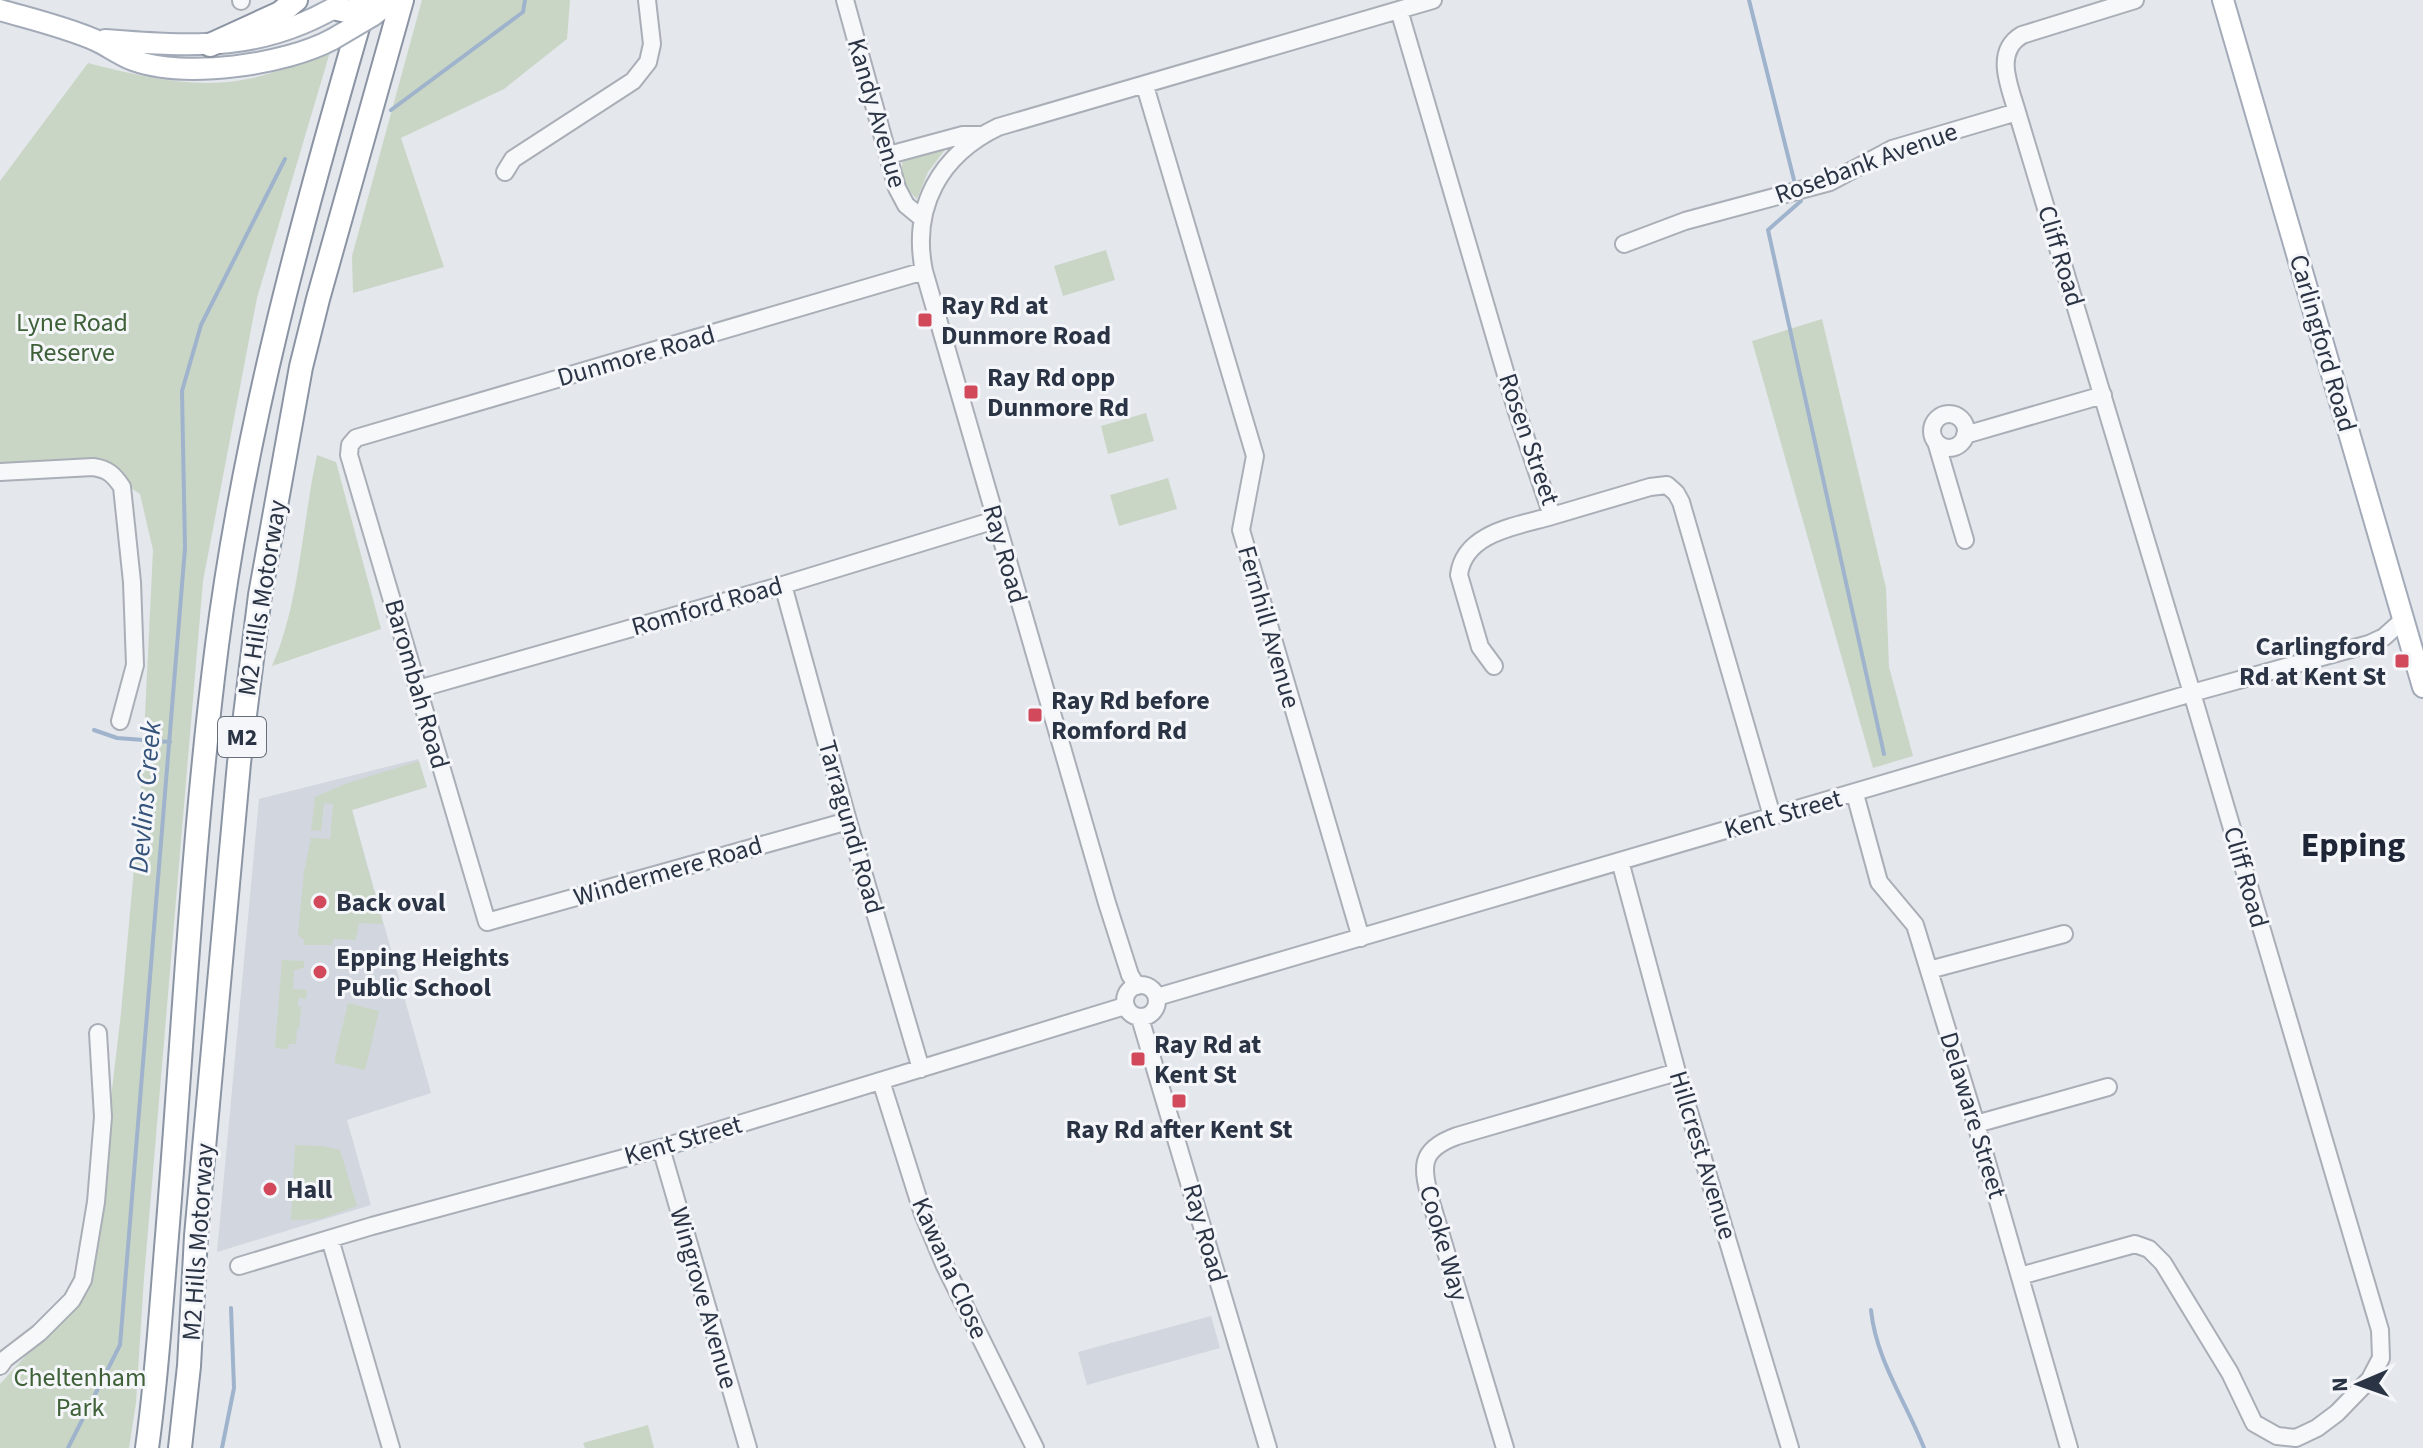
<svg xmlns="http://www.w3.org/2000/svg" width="2423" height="1448" viewBox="0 0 2423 1448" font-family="'Source Sans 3',sans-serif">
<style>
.built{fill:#d2d6de}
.green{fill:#c9d6c5}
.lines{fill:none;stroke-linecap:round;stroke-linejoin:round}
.stream{stroke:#9fb4cc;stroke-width:4}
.minor-casing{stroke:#a9aeb7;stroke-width:20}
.major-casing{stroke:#a3abb8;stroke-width:24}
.highway-casing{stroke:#8b94a3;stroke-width:26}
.minor{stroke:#f7f8fa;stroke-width:16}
.major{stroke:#fff;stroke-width:20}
.highway{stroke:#fff;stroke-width:22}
.major-bridge-casing{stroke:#a3abb8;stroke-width:24;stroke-linecap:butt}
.highway-bridge-casing{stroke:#8b94a3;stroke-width:26;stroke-linecap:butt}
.major-bridge{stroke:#fff;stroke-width:20}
.highway-bridge{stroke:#fff;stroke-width:22}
.poi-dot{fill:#d1495b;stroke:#f4f6f9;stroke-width:3}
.labels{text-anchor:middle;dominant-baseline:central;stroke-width:6;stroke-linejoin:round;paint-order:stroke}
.shield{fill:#f4f6f9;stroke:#676e7b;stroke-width:2}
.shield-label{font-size:24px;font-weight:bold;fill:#2b3445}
.street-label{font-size:26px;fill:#2b3445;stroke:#f4f6f9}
.poi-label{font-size:26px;font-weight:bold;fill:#2b3445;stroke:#f4f6f9;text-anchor:start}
.park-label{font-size:26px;fill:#3f6138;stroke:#f4f6f9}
.water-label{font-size:28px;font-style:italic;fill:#34527a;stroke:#f4f6f9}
.district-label{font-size:34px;font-weight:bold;fill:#1d2536;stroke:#f4f6f9}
</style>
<rect width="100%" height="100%" fill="#e4e7ec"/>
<!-- built -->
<path class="built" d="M418 759 427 787 352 810 431 1093 347 1120 371 1205 217 1252 259 799Z
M1211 1316 1220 1348 1087 1385 1078 1352Z"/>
<!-- green -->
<path class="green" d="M422 0H570L567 39 504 89 401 138 444 267 353 293 352 256Z
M330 52 257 298 203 581 144 1278 136 1403 129 1448H0V1384L89 1286 121 1013 142 778 153 550 140 494 110 474 0 467V181L88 63C139 76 195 90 248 79 275 74 303 61 330 52Z
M947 147 928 172 917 199C906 189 899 174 903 159Z
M1106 250 1115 280 1063 296 1054 266Z
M1822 319 1886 588 1889 667 1913 756 1873 768 1752 341Z
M1146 413 1154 441 1108 454 1101 426Z
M317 455 336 462 381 629 272 666C300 603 302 523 317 455Z
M1168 478 1177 509 1119 526 1110 495Z
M419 761 427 787 352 810 383 924 359 923 356 940 333 939 332 945H304V940L298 935 304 872 311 838 330 839 333 804 324 803 321 831 311 830 315 799 313 798 345 784Z
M282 960 304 961V968L294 970 293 989 307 990 306 999 298 998V1006L301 1007 299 1029 297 1028 296 1044H289L288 1049 275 1048Z
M348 1003 379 1011 365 1070 334 1063Z
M295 1145 322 1146 340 1150 357 1206 320 1219 291 1220Z
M648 1425 654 1448H585L583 1443Z"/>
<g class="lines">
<!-- stream -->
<path class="stream" d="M1749 0 1794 180
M391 110 523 12 525 0
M1801 201 1768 230 1884 754
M94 730 117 738 170 742
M1871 1310C1876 1360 1906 1402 1924 1448
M68 1448 120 1345 185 548 182 391 201 325 285 159
M222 1448 234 1388 231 1308"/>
<defs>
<path id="minor" d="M845 0 897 188 906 205 923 219
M241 1V0
M1399 10 1516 409 1552 516 1650 487 1667 485 1676 493 1681 502 1772 816
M1145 86 1255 456 1241 530 1361 938
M889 155 963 135H981
M505 172 513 159 633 81 648 62 652 44 647 0
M1624 244 1685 221 1830 182 1892 149 2017 112
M1932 431a17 17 0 1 1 34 0a17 17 0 1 1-34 0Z
M1965 435 2103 395
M1937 445 1965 540
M0 472 93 467C108 469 114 475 122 487L132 582 135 665 120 721
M783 585 848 821 921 1069
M1494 666 1480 647 1459 575C1464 532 1518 526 1552 516
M418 689 783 585 995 520
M1855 794 1879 882 1915 925 1976 1124 2069 1448
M848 821 487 922 349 455 350 445 356 438 924 271
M1620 861 1677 1072 1790 1448
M1929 970 2064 934
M1125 1001a16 16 0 1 1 32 0a16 16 0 1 1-32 0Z
M1137 986 1130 975 1107 903 924 271C911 207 940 155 998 127L1433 0
M1157 997 2192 693 2369 644 2384 637 2403 620
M1140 1018 1268 1448
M881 1081 923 1214 944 1264 1035 1448
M1976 1124 2108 1087
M661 1148 748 1448
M330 1239 391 1448
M239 1266 372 1226 661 1148 1125 1006
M2020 1276 2135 1244 2149 1249 2163 1263 2230 1373 2254 1423 2277 1436 2296 1438 2317 1428 2337 1413 2370 1379 2381 1358 2380 1330 2192 693 2017 112C2010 87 1993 52 2022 35L2135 0
M0 1366 5 1359 39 1333 72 1300 83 1280 96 1202 103 1117 98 1033
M1505 1448 1431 1202C1422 1167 1418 1150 1457 1136L1677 1072"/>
<path id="major" d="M2223 0 2423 687
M0 10C31 19 65 27 95 40 108 46 120 55 133 60 185 79 285 65 333 39
M372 16 394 0
M105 40C196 47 266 52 347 0"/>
<path id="highway" d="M210 45 280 13 296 0
M147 1448C157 1378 161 1307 167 1236 183 1039 192 841 217 645 245 427 302 220 363 10
M180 1448 189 1366 196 1236 239 763 260 595 301 367 318 299 402 0"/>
</defs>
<!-- minor casing -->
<use href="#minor" class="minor-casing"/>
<!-- major casing -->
<use href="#major" class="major-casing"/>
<!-- highway casing -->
<use href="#highway" class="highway-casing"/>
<!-- minor -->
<use href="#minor" class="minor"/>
<!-- major -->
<use href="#major" class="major"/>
<!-- highway -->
<use href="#highway" class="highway"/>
<defs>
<path id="major-bridge" d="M333 39 372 16"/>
<path id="highway-bridge" d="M337 9 351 12 371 3"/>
</defs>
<!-- major-bridge casing -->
<use href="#major-bridge" class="major-bridge-casing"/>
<!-- highway-bridge casing -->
<use href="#highway-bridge" class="highway-bridge-casing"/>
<!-- major-bridge -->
<use href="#major-bridge" class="major-bridge"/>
<!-- highway-bridge -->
<use href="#highway-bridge" class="highway-bridge"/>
</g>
<!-- markers -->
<g class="poi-dot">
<rect x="917" y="312" width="16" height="16" rx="4"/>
<rect x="963" y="384" width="16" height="16" rx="4"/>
<rect x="2394" y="653" width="16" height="16" rx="4"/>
<rect x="1027" y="707" width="16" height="16" rx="4"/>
<circle cx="320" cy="902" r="8"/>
<circle cx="320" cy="972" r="8"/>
<rect x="1130" y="1051" width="16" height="16" rx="4"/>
<rect x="1171" y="1093" width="16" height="16" rx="4"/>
<circle cx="270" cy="1189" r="8"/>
</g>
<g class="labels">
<!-- shield labels -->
<rect class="shield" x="218" y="717" width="48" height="40" rx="6"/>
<g class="shield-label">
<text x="242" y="737">M2</text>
</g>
<!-- street labels -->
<g class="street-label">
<text transform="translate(877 113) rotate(74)">Kandy Avenue</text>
<text transform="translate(1866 163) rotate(-20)">Rosebank Avenue</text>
<text transform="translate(2061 256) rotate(73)">Cliff Road</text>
<text transform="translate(2323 343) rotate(74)">Carlingford Road</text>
<text transform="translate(636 356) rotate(-16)">Dunmore Road</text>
<text transform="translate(1529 439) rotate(71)">Rosen Street</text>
<text transform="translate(1005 554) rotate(74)">Ray Road</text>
<text transform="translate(262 598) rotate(-81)">M2 Hills Motorway</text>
<text transform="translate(707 606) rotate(-16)">Romford Road</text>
<text transform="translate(1269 627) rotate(74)">Fernhill Avenue</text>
<text transform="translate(417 684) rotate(74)">Barombah Road</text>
<text transform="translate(1783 814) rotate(-16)">Kent Street</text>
<text transform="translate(851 827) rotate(74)">Tarragundi Road</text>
<text transform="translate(668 871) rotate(-16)">Windermere Road</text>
<text transform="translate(2246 877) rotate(74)">Cliff Road</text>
<text transform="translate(1973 1115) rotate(73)">Delaware Street</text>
<text transform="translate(683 1140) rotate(-16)">Kent Street</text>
<text transform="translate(1703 1155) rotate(73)">Hillcrest Avenue</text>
<text transform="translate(1205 1233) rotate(74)">Ray Road</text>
<text transform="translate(198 1242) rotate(-86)">M2 Hills Motorway</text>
<text transform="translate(1444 1243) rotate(74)">Cooke Way</text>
<text transform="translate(950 1268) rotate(66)">Kawana Close</text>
<text transform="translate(704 1298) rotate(74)">Wingrove Avenue</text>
</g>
<!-- poi labels -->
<g class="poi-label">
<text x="941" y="305">Ray Rd at<tspan x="941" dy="30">Dunmore Road</tspan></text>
<text x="987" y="377">Ray Rd opp<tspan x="987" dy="30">Dunmore Rd</tspan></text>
<text x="2386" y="646" text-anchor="end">Carlingford<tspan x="2386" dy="30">Rd at Kent St</tspan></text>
<text x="1051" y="700">Ray Rd before<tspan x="1051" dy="30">Romford Rd</tspan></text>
<text x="336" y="902">Back oval</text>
<text x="336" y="957">Epping Heights<tspan x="336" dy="30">Public School</tspan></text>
<text x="1154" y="1044">Ray Rd at<tspan x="1154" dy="30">Kent St</tspan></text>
<text x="1179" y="1129" text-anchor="middle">Ray Rd after Kent St</text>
<text x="286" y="1189">Hall</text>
</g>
<!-- park labels -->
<g class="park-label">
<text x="72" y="322">Lyne Road<tspan x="72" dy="30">Reserve</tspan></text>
<text x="80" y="1377">Cheltenham<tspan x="80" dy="30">Park</tspan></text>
</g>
<!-- water labels -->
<g class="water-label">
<text transform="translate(145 797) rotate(-85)">Devlins Creek</text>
</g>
<!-- district labels -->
<g class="district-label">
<text x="2353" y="845">Epping</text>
</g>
</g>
<!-- north arrow -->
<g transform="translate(2359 1384) rotate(268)" stroke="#f4f6f9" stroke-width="6" paint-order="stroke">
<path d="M0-6L14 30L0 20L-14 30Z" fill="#2b3445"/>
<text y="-12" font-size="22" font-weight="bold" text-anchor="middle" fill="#2b3445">N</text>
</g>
</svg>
